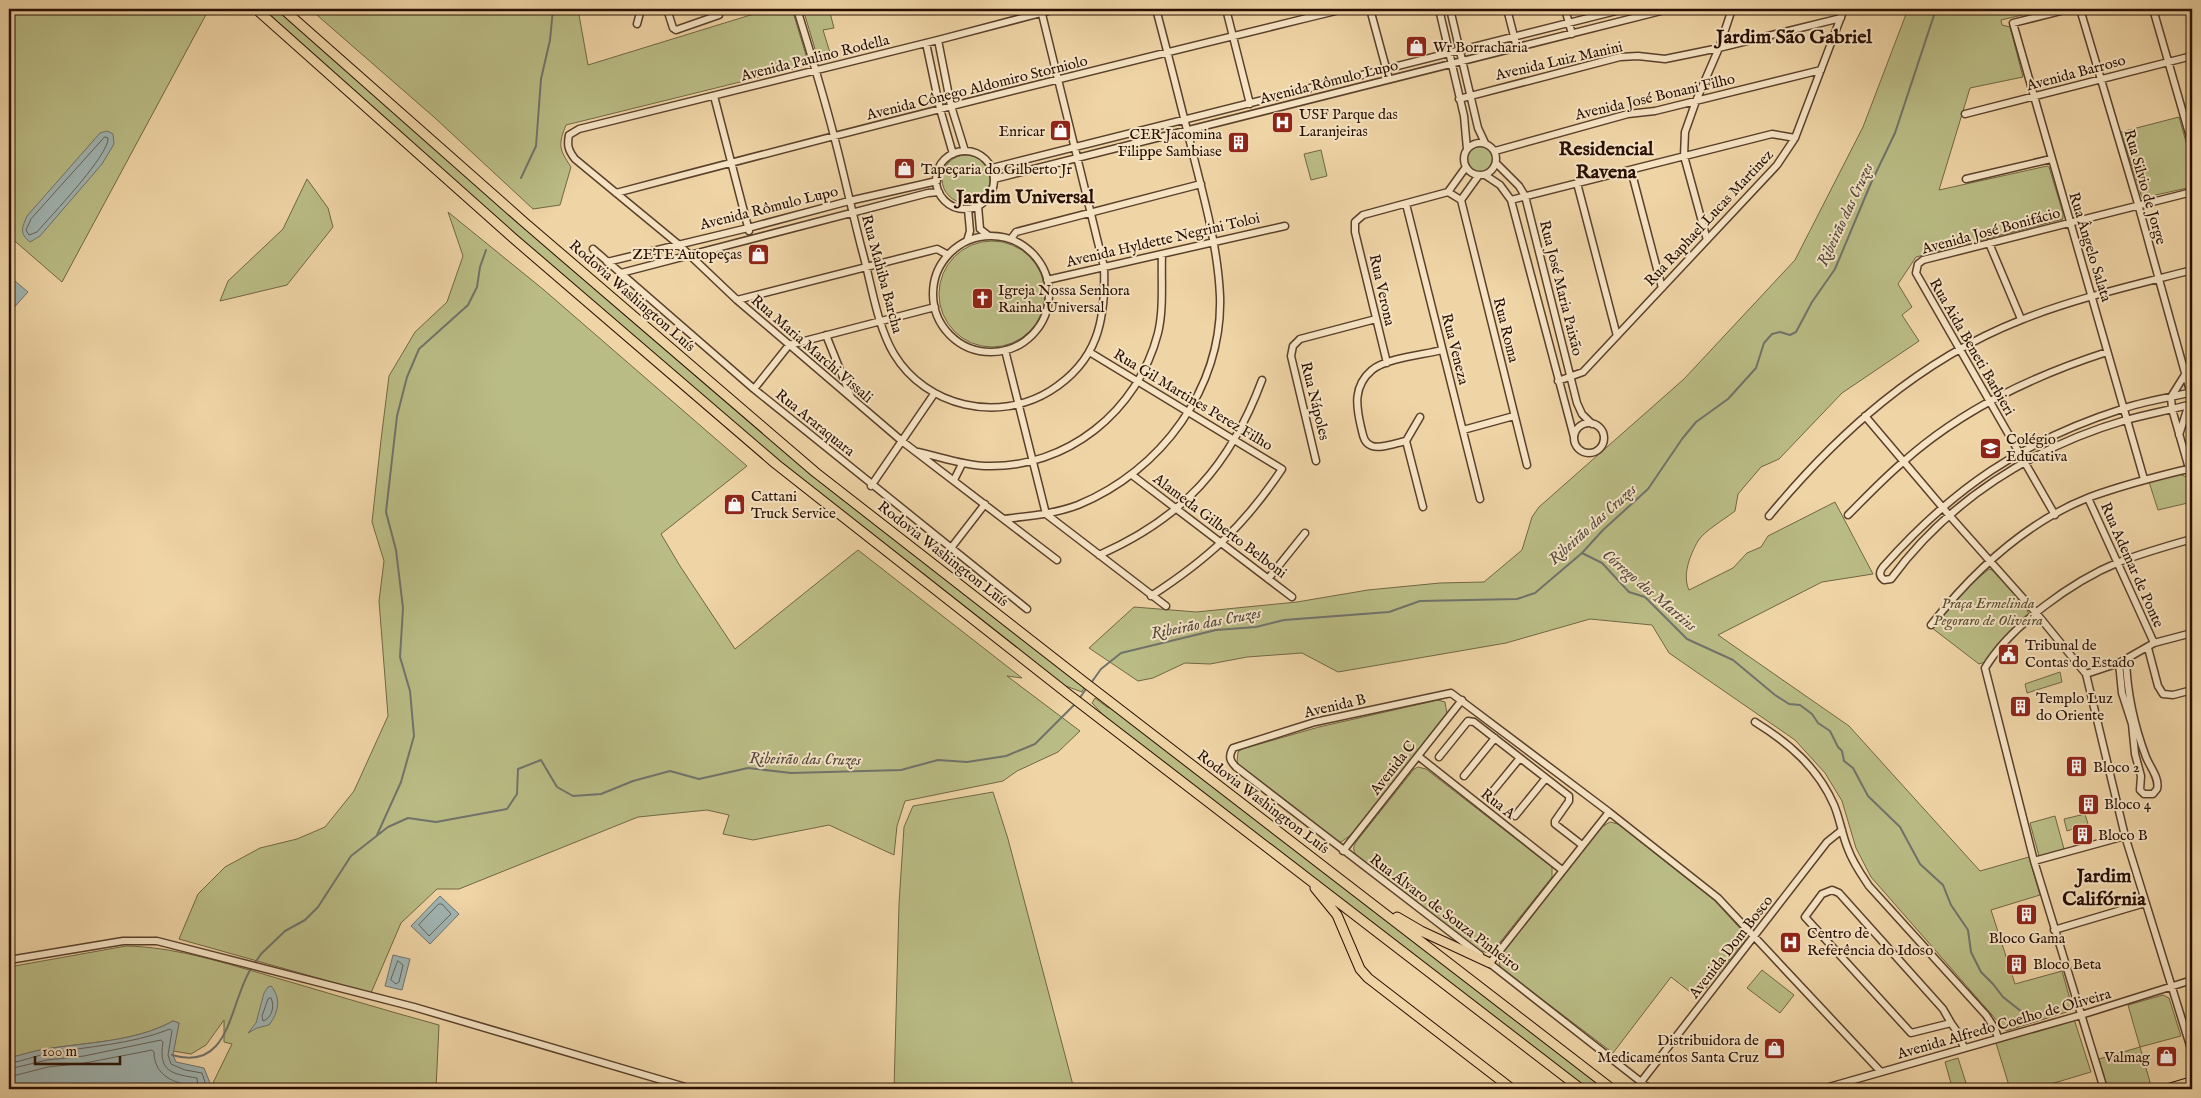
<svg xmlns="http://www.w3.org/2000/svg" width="2201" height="1098" viewBox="0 0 2201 1098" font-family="'IM FELL English',serif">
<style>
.green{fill:#babc85;stroke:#716644}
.water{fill:#a0b5b3;stroke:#70736c}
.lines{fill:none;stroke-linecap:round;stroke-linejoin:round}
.shore{stroke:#64625a;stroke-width:1}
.stream{stroke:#70736c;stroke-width:2}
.minor-casing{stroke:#5a402b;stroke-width:9}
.major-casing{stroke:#280f02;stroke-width:10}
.highway-casing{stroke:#280f02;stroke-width:11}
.minor{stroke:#f5e3c4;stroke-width:6}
.major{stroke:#efd4a5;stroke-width:8}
.highway{stroke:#efd4a5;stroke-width:9}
.labels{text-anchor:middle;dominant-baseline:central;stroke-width:4;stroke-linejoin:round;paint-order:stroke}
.poi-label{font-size:15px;fill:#280f02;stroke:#f5e3c4;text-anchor:start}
.street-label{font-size:15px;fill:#280f02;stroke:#f5e3c4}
.park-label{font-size:15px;font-style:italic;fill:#5b4c30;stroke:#f5e3c4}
.water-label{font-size:16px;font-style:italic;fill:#524940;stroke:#f5e3c4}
.district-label{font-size:20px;font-weight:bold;fill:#280f02;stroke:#f5e3c4}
</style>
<rect width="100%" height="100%" fill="#efd4a5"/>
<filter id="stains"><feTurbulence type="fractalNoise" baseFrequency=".004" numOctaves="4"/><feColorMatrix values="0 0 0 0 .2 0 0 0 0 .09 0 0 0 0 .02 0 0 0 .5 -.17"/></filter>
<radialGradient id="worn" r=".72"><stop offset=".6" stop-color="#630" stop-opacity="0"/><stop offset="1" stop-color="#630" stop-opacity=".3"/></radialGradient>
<!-- green -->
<path class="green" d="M9 9H209L62 282 9 236Z
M260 9H278L758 429 1074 677 1084 688 1082 692 1063 685 752 440 545 261Z
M310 9H591V11L579 15 588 65 770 9H792L809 65 566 125C558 145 559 149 571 167L560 205 533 209 435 118Z
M803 9H829L834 28 823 30 831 56 818 59Z
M1908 9H2048L2001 20 2002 25 2010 27 2023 77 1970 88 1939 190 2047 166 2049 167 2063 213V219L1916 257 1898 284 1912 307 1902 315 1919 341 1842 393 1779 459 1761 467 1738 494 1735 511C1725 519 1704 531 1698 541 1690 555 1682 575 1689 590L1733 568 1747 553 1761 547 1768 536 1835 502 1873 574 1822 582 1718 635 1849 726 1980 871 2029 857 2040 895 1991 910 2015 984 2062 971 2073 1010 2006 1031 1871 877 1856 848 1842 801 1825 773 1795 740 1669 653 1652 625 1590 619 1506 643 1338 672 1302 653 1247 657 1210 664 1185 663 1153 678 1138 681 1089 648 1134 607 1196 612 1297 602 1368 590 1440 583 1484 582 1522 550 1532 517 1539 507 1684 379 1795 260 1863 127Z
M2179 117 2192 163V187L2142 198 2121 132Z
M1467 159a13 13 0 1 1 26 0a13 13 0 1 1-26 0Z
M1321 150 1327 176 1311 180 1304 154Z
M942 179a24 24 0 1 1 48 0a24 24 0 1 1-48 0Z
M307 179 328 208 333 227 287 285 220 301 228 281 283 229Z
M448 212 544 290 747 466 661 534 680 566 735 649 858 550 1022 678 1007 676 1080 731 1058 752 1017 771 1003 781 905 801 897 826 894 855 829 825 753 840 723 834 729 815 707 810 638 817 459 889H437L401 923 371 993 179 939 198 894 225 867 260 848 297 839 325 827 354 791 388 716 379 601 384 561 372 522 381 440 389 376 415 332 447 302 463 256Z
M939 294a53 53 0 1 1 106 0a53 53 0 1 1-106 0Z
M2179 474 2187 477 2192 491V502L2158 510 2149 482Z
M1989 569 1992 570 2026 607 2029 615 1985 662 1979 664 1932 628 1971 584Z
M2060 672 2062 682 2027 693 2025 684Z
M1095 698 1107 707 1116 710 1606 1089H1586L1106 718 1092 703Z
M1438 700 1445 702 1447 714 1351 835 1341 842 1335 840 1240 767 1237 762 1238 752 1242 749 1319 727Z
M1418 767 1426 769 1552 867V877L1493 951 1488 953 1479 950 1356 855C1353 850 1353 847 1356 842L1414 769Z
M993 792 1008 839 1074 1089H894L899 904 904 827 913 806Z
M2085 814 2088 824 2067 831 2064 819Z
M2055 816 2064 849 2039 856 2030 823Z
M1610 822 1618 824 1714 900 1747 936 1744 942 1698 998 1671 977 1613 1053 1502 969 1499 964 1503 953 1600 828Z
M126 946C173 947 218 961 263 974 322 991 380 1009 439 1025L436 1089H210L232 1044 224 1042V1020L206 1045 191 1054 173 1051 179 1023 173 1021C135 1042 88 1042 46 1049 33 1051 21 1055 9 1058V967Z
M1762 970 1794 995 1780 1013 1747 988Z
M2163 995 2169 998 2181 1036 2140 1047 2152 1089H2108L2099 1059 2140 1047 2128 1005Z
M2074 1019 2091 1072 2034 1089H2010L1996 1043Z
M1958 1058 1966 1083 1952 1087 1945 1062Z"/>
<!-- water -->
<path class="water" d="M107 131 113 134 114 144 102 164 40 236 30 242C19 233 22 228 27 216L100 133Z
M9 276 28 292 9 313Z
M440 896 459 914 430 944 411 926Z
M393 955 410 959 402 990 385 986Z
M271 986C282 999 278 1013 269 1025L257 1028 248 1033 256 1023 264 993 268 987Z
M173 1021 179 1023 173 1055 176 1062 204 1068 210 1083 208 1089H9V1058C21 1055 33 1051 46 1049 88 1042 135 1042 173 1021Z"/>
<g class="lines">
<!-- shore -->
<path class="shore" d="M105 137 108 138C110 154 50 217 37 232L29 235 26 230 31 219Z
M439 904H442L451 914 429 936 419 925Z
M398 961 403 965 399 982 396 984 391 980Z
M271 998C275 1006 272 1018 263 1021L262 1016 268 999Z
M9 1063C21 1062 34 1056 46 1054 88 1046 130 1045 170 1029L172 1031 168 1055 171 1064 185 1070 202 1073 205 1082 204 1089
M9 1069 47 1060 84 1056 161 1040 163 1042C158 1072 172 1074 197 1078L198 1089
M9 1077 48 1067 85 1063 152 1050 154 1052C154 1073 170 1082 189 1085L190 1089"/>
<!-- stream -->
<path class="stream" d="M521 178 536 146 541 79 550 40 553 9
M1582 553 1602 563 1629 592 1645 597 1687 639 1733 660 1775 695 1789 704 1800 705 1812 714 1818 723 1830 731 1838 747 1842 751 1844 761 1853 768 1868 796 1900 827 1920 864 1943 885 1951 905 1968 930 1971 952 1981 972 1993 984 2003 997 2027 1016
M1091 683 1101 669 1121 653 1216 630 1256 627 1284 620 1389 612 1420 601 1517 599 1535 593 1582 553 1603 530 1648 489 1682 439 1696 422 1728 399 1756 368 1764 343 1772 334 1780 332 1790 335 1796 332 1812 302 1835 269 1871 183 1895 133 1936 9
M1079 699 1086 689
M377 835 401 782 414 736 410 691 400 657 403 608 396 550 386 512 397 416 407 377 419 349 468 305 477 287 480 267 486 250
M255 963 261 954 285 931 305 920 318 907 351 856 388 827 408 818 436 822 507 809 517 794 518 769 541 760 557 787 573 796 601 794 633 781 670 771 699 779 748 768 791 773 901 770 938 760 967 762 1006 756 1035 744 1076 703
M172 1055C232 1073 229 1001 252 967"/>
<defs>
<path id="minor" d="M667 9 673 28 676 30 719 15V9
M797 9C810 51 823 93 834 136 844 174 852 212 862 250 871 282 877 326 894 354 926 407 998 423 1050 391 1098 361 1106 320 1104 267L1041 10
M1056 9 938 40 579 129 569 135C567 145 568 150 575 159L678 244 737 300 903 442 1057 560
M1226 9 1250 104
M1370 9 1389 79
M1439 9 1464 116 1467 149
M1450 9 1478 128 1485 143
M1507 9 1517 48
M1565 9 1572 34
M2069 9 2013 23 2144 479
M2080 9 2138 204 2192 398
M2153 9 2192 144
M637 24 641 9
M938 40 951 106 965 151
M926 43 940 109 953 154
M714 96 749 231
M1459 99 1620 57 1638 56 1665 59 1719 48 1841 18
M1965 114 2192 56
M1464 159a16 16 0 1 1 32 0a16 16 0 1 1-32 0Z
M1495 151 1628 114 1655 111 1821 70
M936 180a29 29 0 1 1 58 0a29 29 0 1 1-58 0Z
M1496 163 1519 186 1525 196 1577 403 1582 414 1592 424
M992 168 1624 9
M1631 170 1662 288
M1485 175 1500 185 1511 200 1574 437
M994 179 1669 9
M1966 179 2051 159
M1577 183 1617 336
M1448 192 1466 167
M1448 192 1461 200
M616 193C858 129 1101 68 1344 9
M1461 200 1527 465
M1461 200 1479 175
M1511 200 1772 134 1795 138
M1406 204 1480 499
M978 206 980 229 989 236
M933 294a58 58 0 1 1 116 0a58 58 0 1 1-116 0Z
M1011 239 1016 232 1201 184
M1707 240 1684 156 1685 132 1696 101 1719 48 1732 9
M967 241 970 231 968 209
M1989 243 2021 319
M593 249 754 389 1027 609
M607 262 748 228 849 201 937 181
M621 273 928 193 939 192
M1047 280 1285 226
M737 300 937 249 948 255
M826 335 851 397
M1005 350 1046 514 1166 606
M1091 353 1282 469C1244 526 1208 559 1151 596
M1387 363 1355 232V222L1363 215 1448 192
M2186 373 2171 397 2172 409 2192 479
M1558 381 1583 372 1777 165 1795 138 1844 9
M754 389 789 345 935 307
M2192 392C2169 398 2144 401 2122 409 2022 441 1952 489 1883 567 1879 572 1879 576 1884 580L1891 579C1948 501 2033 447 2126 420 2148 414 2170 410 2192 404
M1865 416 1949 515 2037 614 2086 674 2125 836 2192 1052
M1420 417 1406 441C1396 443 1381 449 1372 446 1363 443 1363 434 1361 427 1356 406 1353 386 1372 370 1387 358 1422 355 1442 350
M1574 438a15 15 0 1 1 30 0a15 15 0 1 1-30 0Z
M1463 430 1514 416
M2179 435 2187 410 2192 404
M1406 441 1423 507
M918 452C941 457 962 465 985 466 1067 469 1138 411 1158 333 1164 308 1161 280 1162 254
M1316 461 1291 356 1293 346 1300 339 1376 319
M1132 475 1292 597
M954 480 962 464
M871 486 934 394
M2088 498 2154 643
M1848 515C1866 497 1884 478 1903 462 1962 409 2033 376 2107 352
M2055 515 1916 273 1918 264 1923 260 2192 192
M1769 516C1838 433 1919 360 2021 320 2076 298 2135 285 2192 270
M1004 519C1029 516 1054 514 1078 505 1161 471 1223 388 1220 296 1218 252 1207 209 1196 166 1183 114 1170 61 1156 9
M951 548 985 504
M1099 555C1183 518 1230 466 1262 380
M1268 579 1305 533
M1931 625C1972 573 2026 522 2090 497 2123 485 2158 476 2192 468
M2148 648 2158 686 2163 694 2173 695 2192 690
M2119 663 2122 693 2132 724 2135 754 2141 776 2140 790 2144 794H2153L2157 789C2160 779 2150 767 2146 757 2134 725 2127 693 2126 659
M2086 674 2119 663 2154 643 2192 633
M1755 722C1789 743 1818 768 1834 805 1840 819 1842 835 1848 849 1853 863 1861 874 1869 886L1986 1015 1995 1029 1998 1038
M1418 756 1562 870
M1439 757 1468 721 1474 722 1569 796V801L1555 821V824L1582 845
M1464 776 1495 738
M1488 797 1520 758
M1515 816 1546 778
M1343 851 1462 700
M2034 861 2125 836
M1832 890 1839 893 1943 1009 1951 1023 1911 1033 1805 917 1822 894Z
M2054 930 2145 903
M1480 955 1236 767C1230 761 1228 757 1233 748L1315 722 1451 693 1609 812 1718 898 1881 1072
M9 960 123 941H157L414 1007 692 1089
M1488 962 1650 1089
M1490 963 1609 812
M1951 1023 1958 1033
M1961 1040 1964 1048
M1641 1082 1827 842 1842 830
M1822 1089 2081 1015 2192 980
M2104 1089 2034 861 1985 668C2011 625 2073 581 2119 562 2143 553 2167 546 2192 539"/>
<path id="major" d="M2165 1089 2192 1081
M2191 1089H2192"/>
<path id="highway" d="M256 9 513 238 776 464 1068 694 1581 1089
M283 9 524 222 815 472 1083 681 1612 1089
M1315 888 1337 915 1360 969 1368 978 1512 1089
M1397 917 1421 931 1490 963"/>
</defs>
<!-- minor casing -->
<use href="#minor" class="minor-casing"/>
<!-- major casing -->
<use href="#major" class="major-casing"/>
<!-- highway casing -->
<use href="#highway" class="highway-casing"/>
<!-- minor -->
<use href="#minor" class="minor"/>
<!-- major -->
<use href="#major" class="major"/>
<!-- highway -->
<use href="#highway" class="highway"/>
</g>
<!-- icons -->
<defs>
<symbol id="shop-square" viewBox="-11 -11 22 22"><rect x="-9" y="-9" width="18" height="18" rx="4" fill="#8f2418" stroke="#f5e3c4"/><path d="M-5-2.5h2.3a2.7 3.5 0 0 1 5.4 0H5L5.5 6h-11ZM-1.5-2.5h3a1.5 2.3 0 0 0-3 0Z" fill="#fff"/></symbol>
<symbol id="hospital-square" viewBox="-11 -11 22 22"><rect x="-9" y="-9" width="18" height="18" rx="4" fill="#8f2418" stroke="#f5e3c4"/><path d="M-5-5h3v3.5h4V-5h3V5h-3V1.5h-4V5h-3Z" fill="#fff"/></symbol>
<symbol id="building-square" viewBox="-11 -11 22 22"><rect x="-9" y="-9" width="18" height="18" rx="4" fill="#8f2418" stroke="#f5e3c4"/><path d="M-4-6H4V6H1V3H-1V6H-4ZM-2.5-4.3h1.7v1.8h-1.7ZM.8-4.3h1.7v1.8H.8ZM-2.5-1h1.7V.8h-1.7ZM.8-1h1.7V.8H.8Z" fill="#fff"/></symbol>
<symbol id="church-square" viewBox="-11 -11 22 22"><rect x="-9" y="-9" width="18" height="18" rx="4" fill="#8f2418" stroke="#f5e3c4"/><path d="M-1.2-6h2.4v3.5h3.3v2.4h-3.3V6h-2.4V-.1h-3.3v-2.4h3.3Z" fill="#fff"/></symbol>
<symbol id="school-square" viewBox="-11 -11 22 22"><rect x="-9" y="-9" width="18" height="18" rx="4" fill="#8f2418" stroke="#f5e3c4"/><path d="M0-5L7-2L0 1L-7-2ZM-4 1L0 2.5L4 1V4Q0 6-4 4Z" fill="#fff"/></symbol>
<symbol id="civic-square" viewBox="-11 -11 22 22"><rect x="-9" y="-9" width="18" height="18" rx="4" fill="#8f2418" stroke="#f5e3c4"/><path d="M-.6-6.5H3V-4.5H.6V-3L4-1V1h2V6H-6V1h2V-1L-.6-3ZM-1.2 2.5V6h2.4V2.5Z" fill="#fff"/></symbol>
</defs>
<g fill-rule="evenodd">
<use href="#shop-square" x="1404" y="34" width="25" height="25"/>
<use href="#hospital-square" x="1270" y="110" width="25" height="25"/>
<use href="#shop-square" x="1048" y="118" width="25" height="25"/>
<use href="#building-square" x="1226" y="130" width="25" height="25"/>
<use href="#shop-square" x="892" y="156" width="25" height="25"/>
<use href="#shop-square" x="746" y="242" width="25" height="25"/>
<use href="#church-square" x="970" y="286" width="25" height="25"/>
<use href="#school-square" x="1978" y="436" width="25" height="25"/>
<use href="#shop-square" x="722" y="492" width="25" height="25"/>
<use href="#civic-square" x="1996" y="642" width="25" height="25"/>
<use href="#building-square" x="2008" y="694" width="25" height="25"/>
<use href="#building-square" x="2064" y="754" width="25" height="25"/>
<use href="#building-square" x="2076" y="792" width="25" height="25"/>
<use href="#building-square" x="2070" y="822" width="25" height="25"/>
<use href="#building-square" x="2014" y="902" width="25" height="25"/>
<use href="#hospital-square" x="1778" y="930" width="25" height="25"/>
<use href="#building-square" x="2004" y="952" width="25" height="25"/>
<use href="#shop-square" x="1762" y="1036" width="25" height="25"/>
<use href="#shop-square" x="2154" y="1044" width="25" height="25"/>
</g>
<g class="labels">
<!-- poi labels -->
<g class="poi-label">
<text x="1433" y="47">Wr Borracharia</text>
<text x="1299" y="114">USF Parque das<tspan x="1299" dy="17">Laranjeiras</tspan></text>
<text x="1045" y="131" text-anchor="end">Enricar</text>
<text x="1222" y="134" text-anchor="end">CER Jacomina<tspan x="1222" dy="17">Filippe Sambiase</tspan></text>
<text x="921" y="169">Tapeçaria do Gilberto Jr</text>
<text x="742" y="254" text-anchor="end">ZETE Autopeças</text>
<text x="998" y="290">Igreja Nossa Senhora<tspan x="998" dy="17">Rainha Universal</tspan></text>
<text x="2006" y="439">Colégio<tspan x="2006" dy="17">Educativa</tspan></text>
<text x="751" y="496">Cattani<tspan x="751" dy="17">Truck Service</tspan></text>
<text x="2025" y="645">Tribunal de<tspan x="2025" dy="17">Contas do Estado</tspan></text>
<text x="2036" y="698">Templo Luz<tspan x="2036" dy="17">do Oriente</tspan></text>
<text x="2093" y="767">Bloco 2</text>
<text x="2104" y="804">Bloco 4</text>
<text x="2098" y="835">Bloco B</text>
<text x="1807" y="933">Centro de<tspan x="1807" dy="17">Referência do Idoso</tspan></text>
<text x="2027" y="938" text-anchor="middle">Bloco Gama</text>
<text x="2033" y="964">Bloco Beta</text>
<text x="1759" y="1040" text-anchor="end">Distribuidora de<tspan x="1759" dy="17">Medicamentos Santa Cruz</tspan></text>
<text x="2150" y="1057" text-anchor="end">Valmag</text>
</g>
<!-- street labels -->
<g class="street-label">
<text transform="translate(815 58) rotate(-14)">Avenida Paulino Rodella</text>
<text transform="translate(1559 61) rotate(-13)">Avenida Luiz Manini</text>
<text transform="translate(2076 73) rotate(-15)">Avenida Barroso</text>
<text transform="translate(1329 82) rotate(-14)">Avenida Rômulo Lupo</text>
<text transform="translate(977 88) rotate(-14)">Avenida Cônego Aldomiro Storniolo</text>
<text transform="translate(1655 97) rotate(-13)">Avenida José Bonani Filho</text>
<text transform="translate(2145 187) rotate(74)">Rua Silvio de Jorge</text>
<text transform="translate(769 208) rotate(-14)">Avenida Rômulo Lupo</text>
<text transform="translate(1709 218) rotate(-47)">Rua Raphael Lucas Martinez</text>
<text transform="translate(1991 231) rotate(-15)">Avenida José Bonifácio</text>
<text transform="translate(1163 240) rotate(-13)">Avenida Hyldette Negrini Toloi</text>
<text transform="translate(2090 247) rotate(73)">Rua Ângelo Salata</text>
<text transform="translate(882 274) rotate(75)">Rua Mahiba Barcha</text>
<text transform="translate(1561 288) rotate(76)">Rua José Maria Paixão</text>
<text transform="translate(1382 290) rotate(77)">Rua Verona</text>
<text transform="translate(632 296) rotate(41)">Rodovia Washington Luís</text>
<text transform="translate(1506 330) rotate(76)">Rua Roma</text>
<text transform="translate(1972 347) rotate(60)">Rua Aida Beneti Barbieri</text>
<text transform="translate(812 349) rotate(41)">Rua Maria Marchi Vissali</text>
<text transform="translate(1455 349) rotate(76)">Rua Veneza</text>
<text transform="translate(1193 400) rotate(31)">Rua Gil Martines Perez Filho</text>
<text transform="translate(1315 401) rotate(76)">Rua Nápoles</text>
<text transform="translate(815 423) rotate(39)">Rua Araraquara</text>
<text transform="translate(1220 526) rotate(37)">Alameda Gilberto Belboni</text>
<text transform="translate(943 554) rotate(38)">Rodovia Washington Luís</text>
<text transform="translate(2132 565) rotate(66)">Rua Ademar de Ponte</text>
<text transform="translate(1335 706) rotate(-13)">Avenida B</text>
<text transform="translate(1393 768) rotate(-52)">Avenida C</text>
<text transform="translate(1263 802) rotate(37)">Rodovia Washington Luís</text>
<text transform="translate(1498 804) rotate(38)">Rua A</text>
<text transform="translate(1445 913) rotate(37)">Rua Álvaro de Souza Pinheiro</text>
<text transform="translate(1731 947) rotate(-52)">Avenida Dom Bosco</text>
<text transform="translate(2004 1024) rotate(-16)">Avenida Alfredo Coelho de Oliveira</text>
</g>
<!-- park labels -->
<g class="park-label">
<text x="1988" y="603">Praça Ermelinda<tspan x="1988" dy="17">Pegoraro de Oliveira</tspan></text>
</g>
<!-- water labels -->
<g class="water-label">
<text transform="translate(1846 215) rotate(-65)">Ribeirão das Cruzes</text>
<text transform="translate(1593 525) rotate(-42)">Ribeirão das Cruzes</text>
<text transform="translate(1649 591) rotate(40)">Córrego dos Martins</text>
<text transform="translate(1206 624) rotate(-11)">Ribeirão das Cruzes</text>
<text transform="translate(805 760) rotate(1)">Ribeirão das Cruzes</text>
</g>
<!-- district labels -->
<g class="district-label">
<text x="1794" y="37">Jardim São Gabriel</text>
<text x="1606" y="149">Residencial<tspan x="1606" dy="23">Ravena</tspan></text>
<text x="1025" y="197">Jardim Universal</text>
<text x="2104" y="876">Jardim<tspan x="2104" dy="23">Califórnia</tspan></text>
</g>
</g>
<!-- margin -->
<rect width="2201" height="1098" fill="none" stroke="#efd4a5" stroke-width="30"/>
<rect x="10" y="10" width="2181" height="1078" fill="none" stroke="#280f02" stroke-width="2.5"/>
<rect x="15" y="15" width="2171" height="1068" fill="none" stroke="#280f02"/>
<!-- scale -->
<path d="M35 1056v8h85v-8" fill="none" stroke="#280f02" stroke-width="2.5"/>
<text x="42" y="1056" font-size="15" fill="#280f02" stroke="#f5e3c4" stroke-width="4" paint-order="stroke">100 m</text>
<rect width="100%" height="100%" filter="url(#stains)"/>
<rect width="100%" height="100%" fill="url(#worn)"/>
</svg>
